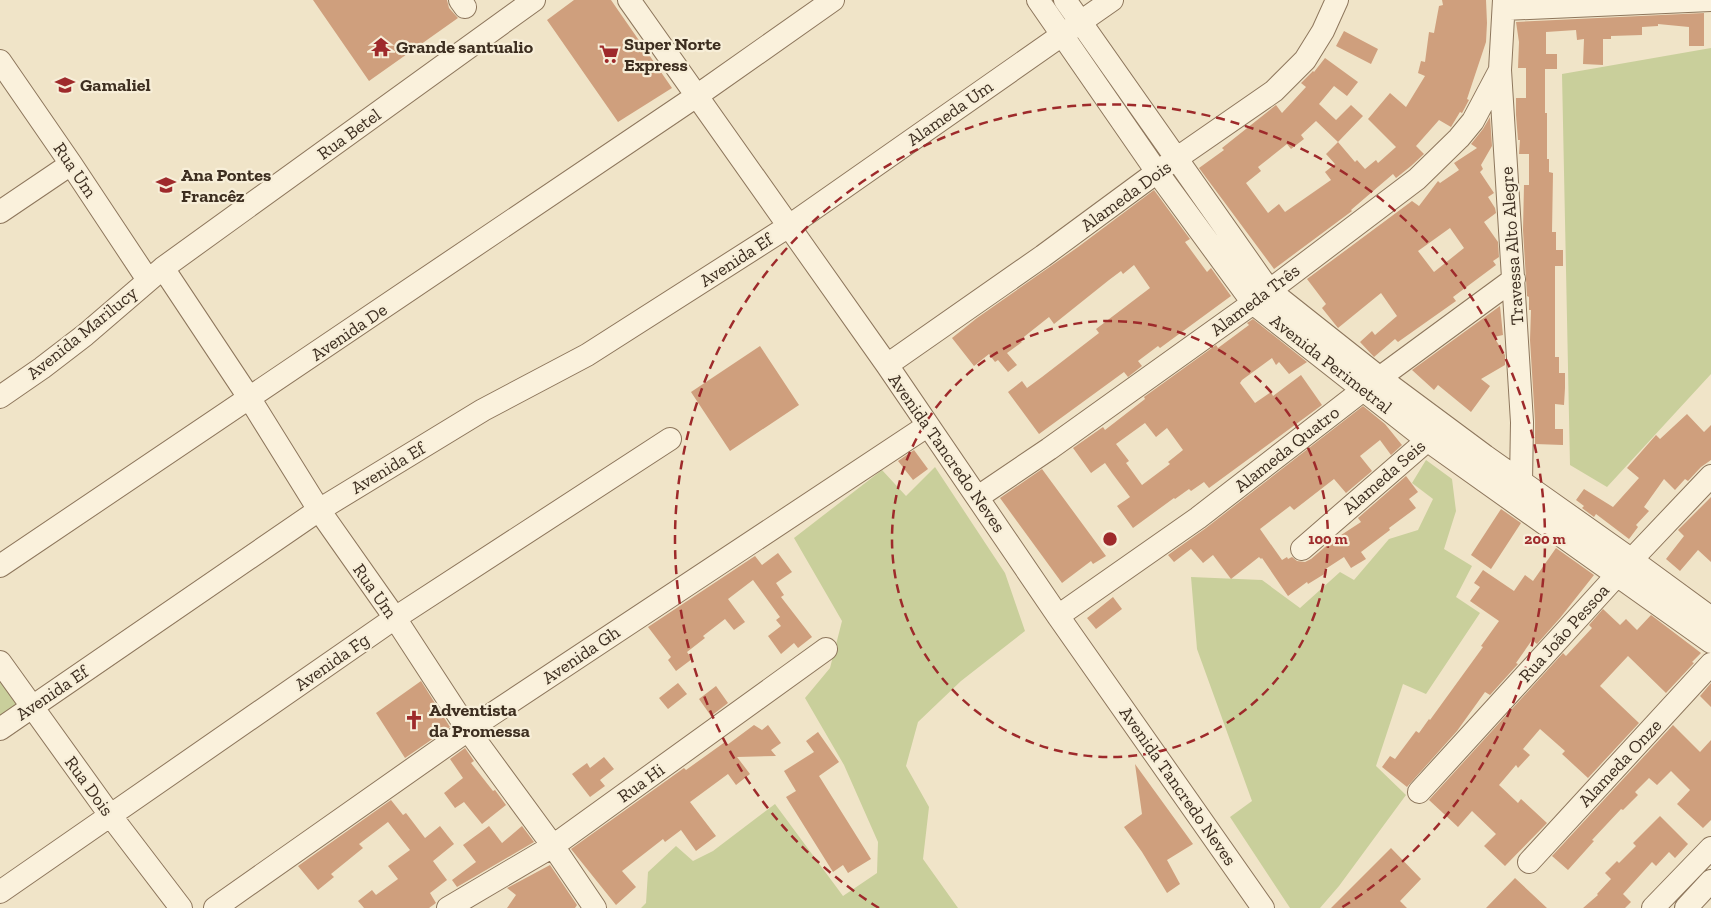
<svg xmlns="http://www.w3.org/2000/svg" width="1711" height="908" viewBox="0 0 1711 908" font-family="'Zilla Slab',serif">
<style>
.green{fill:#c9cf9b}
.building{fill:#cf9f7d;fill-rule:evenodd}
.lines{fill:none;stroke-linecap:round;stroke-linejoin:round}
.minor-casing{stroke:#8d765c;stroke-width:24}
.minor{stroke:#faf1dc;stroke-width:22}
.ring{fill:none;stroke:#9e2a2b;stroke-width:2.5;stroke-dasharray:9 6}
.labels{text-anchor:middle;dominant-baseline:central;stroke-width:4.5;stroke-linejoin:round;paint-order:stroke}
.poi-label{font-size:18px;font-weight:bold;fill:#3d2e20;stroke:#f7eed8;text-anchor:start}
.street-label{font-size:18px;fill:#3d2e20;stroke:#f7eed8}
.centre{fill:#9e2a2b;stroke:#f7eed8;stroke-width:2.5}
.ring-label{font-size:15px;text-anchor:middle;font-weight:bold;fill:#9e2a2b;stroke:#f7eed8;stroke-width:4.5;stroke-linejoin:round;paint-order:stroke}
</style>
<rect width="100%" height="100%" fill="#f0e4c8"/>
<!-- green -->
<path class="green" d="M1711 48V374L1607 487 1570 465 1562 74Z
M1426 460 1452 479 1456 511 1444 549 1472 566 1456 597 1480 613 1426 694 1403 684 1376 766 1406 795 1339 886 1320 908H1290L1230 817 1252 801 1197 649 1191 577 1262 580 1300 608 1340 572 1354 580 1389 539 1418 530 1433 499 1412 483Z
M935 467 1005 573 1025 631 961 681 918 722 906 766 929 807 923 859 958 908H641L646 903 648 872 676 846 693 861 713 851 775 804 843 896 877 873 878 842 844 765 805 698 830 668 842 621 794 538 882 470 906 496Z
M0 679 18 705 0 717Z"/>
<!-- building -->
<path class="building" d="M313 0H447L449 8 458 18 369 81Z
M574 0H611L672 88 618 122 547 20Z
M1442 0H1486L1487 23 1486 42 1467 99 1469 100 1462 113 1460 112 1451 127 1439 120 1416 146 1424 154 1411 166 1396 178 1393 174 1351 210 1352 211 1274 269 1199 168 1224 150 1222 148 1276 105 1282 113 1306 87 1301 83 1313 71 1314 72 1325 58 1358 82 1347 96 1334 86 1319 104 1336 120 1351 105 1363 116 1338 142 1316 121 1301 135 1304 139 1291 149 1287 144 1258 167 1261 171 1246 183 1268 213 1279 204 1285 212 1331 180 1325 172 1335 164 1326 154 1338 142 1355 162 1357 160 1365 169 1376 160 1378 163 1396 147 1368 119 1390 93 1406 107 1425 76 1418 73 1421 61 1425 62 1429 32 1434 33 1439 6 1443 5Z
M1704 13V46H1689V27L1658 24V26L1642 27V35L1611 36V39H1603V65L1583 64 1584 39 1577 40 1576 30 1546 32V54H1557V69H1545V113H1547V159H1549V172L1553 173 1552 232H1556V250H1563V266H1555V357H1559V373H1565V388L1564 405 1555 404V429H1563V445L1535 444V421L1530 340 1531 310H1529V297L1527 296 1523 230 1524 185H1529V154H1519L1520 140H1518L1516 115V98H1526V68H1518L1519 42 1516 22Z
M1344 31 1378 49 1371 64 1336 46Z
M1490 117 1492 146 1481 165 1483 169 1480 172 1494 193 1488 197 1495 208 1496 213 1484 222 1498 242 1499 257 1493 261 1496 265 1453 297 1456 301 1398 342 1395 339 1374 357 1360 342 1372 331 1375 335 1397 316 1381 293 1338 328 1322 308 1326 304 1307 279 1412 201 1419 206 1438 181 1440 183 1459 170 1454 163 1477 148 1471 144 1483 129ZM1450 228 1464 248 1434 272 1418 251Z
M1154 190 1190 239 1185 242 1207 272 1211 268 1231 296 1160 348 1158 346 1138 361 1142 366 1128 377 1124 372 1039 434 1008 392 1022 381 1027 388 1042 377 1099 333 1096 329 1150 288 1134 265 1123 274 1121 271 1109 280 1054 324 1049 317 1020 340 1022 342 1007 353 1017 365 1008 372 998 360 995 362 989 354 974 366 952 338 977 318 1078 247Z
M1500 306 1503 335 1494 337 1505 355V365L1481 379 1490 386 1471 412 1438 385 1434 390 1412 370Z
M1253 319 1307 362 1289 374 1279 362 1276 365 1272 358 1242 380 1240 383 1255 403 1271 392 1273 396 1301 375 1322 405 1209 488 1204 482 1191 491 1189 489 1175 499 1174 498 1133 528 1117 506 1130 497 1112 473 1105 463 1091 473 1073 448 1103 427 1105 430 1145 399 1144 397 1216 345 1218 348 1249 325 1247 323ZM1145 423 1156 437 1167 428 1183 450 1168 462 1170 464 1142 485 1126 463 1129 461 1116 444Z
M760 346 799 405 730 451 691 392Z
M1363 406 1385 424 1402 445 1391 455 1380 440 1360 456 1372 471 1346 493 1334 479 1294 510 1290 506 1260 529 1282 560 1287 557 1288 559 1292 557 1297 561 1305 562 1311 559 1332 541 1361 522 1358 518 1406 476 1418 492 1409 499 1416 508 1389 528 1390 530 1361 552 1366 559 1351 568 1344 557 1324 570 1326 573 1308 584 1307 582 1288 596 1262 558 1261 559 1259 557 1231 579 1213 555 1203 563 1191 549 1174 562 1168 555 1206 528Z
M1687 414 1704 432 1711 425V460L1701 467 1688 481 1685 479 1675 490 1664 479 1644 507 1649 511 1636 525 1638 527 1629 539 1596 514 1594 517 1582 508 1584 506 1576 500 1584 489 1613 507 1639 478 1627 468 1656 435 1660 439Z
M914 450 928 469 913 480 898 461Z
M1042 469 1106 556 1093 564 1091 561 1062 583 1000 498Z
M1711 497V562L1698 550 1680 571 1666 559 1684 536 1678 530Z
M1501 509 1521 523 1491 569 1471 555Z
M1556 548 1594 575 1560 618 1537 644 1532 640 1516 663 1518 664 1490 695 1485 692 1457 731 1407 787 1382 767 1390 756 1395 759 1416 731 1419 733 1429 719 1430 720 1483 647 1481 646 1499 621 1470 601 1480 587 1474 583 1483 570 1514 591 1525 575 1533 581Z
M778 553 792 572 776 583 784 595 781 597 812 637 798 648 794 643 781 654 768 636 781 626 776 620 780 617 753 580 728 599 745 622 734 630 725 619 703 636 705 638 687 652 692 659 676 671 668 660 671 657 648 627 755 556 762 565Z
M1113 597 1122 609 1096 629 1087 618Z
M1603 609 1620 625 1626 619 1637 630 1651 615 1701 653 1692 662 1694 663 1666 693 1628 656 1600 686 1639 723 1588 778 1562 754 1565 751 1540 729 1523 749 1530 755 1518 768 1516 765 1499 785 1518 803 1521 799 1547 823 1505 866 1484 846 1496 834 1472 811 1458 827 1429 800 1563 653 1566 656 1592 628 1589 625Z
M421 681 450 727 405 758 376 713Z
M678 683 687 694 668 709 659 698Z
M1711 683V707L1700 696Z
M716 686 728 703 711 716 699 699Z
M754 725 762 730 768 725 781 743 771 750 776 756 737 757 750 774 736 785 728 774 690 802 716 836 696 851 681 830 665 842 663 839 622 871 636 887 616 905 571 849 684 768 686 770 725 742 727 745Z
M1673 725 1700 752 1711 740V820L1703 828 1677 804 1690 790 1671 771 1657 785 1649 778 1635 792 1638 795 1623 810 1621 809 1592 840 1594 841 1568 870 1552 856Z
M818 732 839 762 819 776 871 859 848 873 843 865 833 872 786 797 796 791 784 771 814 752 806 741Z
M465 748 474 761 471 763 493 791 495 790 506 805 482 824 464 802 455 808 444 793 463 778 450 759Z
M604 757 614 769 600 780 605 786 590 797 572 774 587 763 590 768Z
M1135 764 1193 844 1167 860 1180 884 1167 893 1142 852 1124 827 1142 814Z
M391 800 403 815 406 813 425 838 440 826 454 844 433 861 447 880 430 893 436 903 429 908H364L358 901 372 890 376 895 398 879 388 866 410 850 388 822 359 844 363 848 331 874 334 877 318 890 298 866Z
M1660 816 1688 844 1675 858 1669 852 1656 866 1652 862 1623 894 1631 902 1625 908H1583L1598 895 1597 894 1611 879 1605 873 1617 861 1619 863 1636 846 1633 843Z
M489 826 502 843 522 826 534 842 457 887 452 880 476 862 463 845Z
M1391 848 1421 879 1400 901 1407 908H1331Z
M550 865 577 905 575 908H507L516 895 507 888Z
M1515 878 1547 908H1486Z"/>
<g class="lines">
<defs>
<path id="minor" d="M460 0 465 7
M629 0 887 365 1058 616 1263 908
M1038 0 1157 172 1253 303 1427 440 1711 642
M1065 0 1269 290 1380 378 1485 456 1632 560 1711 618
M1504 0 1500 70 1522 422 1521 482
M1504 9 1711 0
M0 61 71 164 148 280
M0 212 71 164
M163 268 250 399 319 510 395 618 468 730 553 846 595 908
M887 365 1043 256 1157 172 1274 91 1305 60 1323 31 1337 0
M0 397 42 368 85 335 163 268 534 0
M978 497 1049 449 1253 303 1417 179 1459 138 1473 121 1500 70
M1302 549 1438 431
M0 566 698 95 833 0
M1058 616 1198 518 1363 390 1514 279
M0 662 110 815 181 908
M0 729 319 510 483 410 587 355 789 226 1112 0
M1419 792 1618 574 1711 476
M1529 862 1711 664
M0 892 395 618 670 439
M215 908 468 730 927 426
M448 908 553 846 826 649
M1653 908 1711 848
M1686 908 1711 881"/>
</defs>
<!-- minor casing -->
<use href="#minor" class="minor-casing"/>
<!-- minor -->
<use href="#minor" class="minor"/>
</g>
<!-- distance rings -->
<g class="ring">
<circle cx="1110" cy="539" r="218"/>
<path d="M879 908A435 435 0 1 1 1341 908"/>
</g>
<!-- icons -->
<defs>
<symbol id="temple-bare" viewBox="-9 -9 18 18"><path d="M0-6L5-2H3V0L6.5 2.5H4V6H1.5V3h-3V6H-4V2.5H-6.5L-3 0V-2H-5Z" fill="#9e2a2b" stroke="#f7eed8" stroke-width="2.5" paint-order="stroke"/></symbol>
<symbol id="supermarket-bare" viewBox="-9 -9 18 18"><path d="M-6-5.5h2.5l.6 2H6L4.5 2H-2.5L-4.4-4H-6ZM-1.5 3.2a1.3 1.3 0 1 0 .1 0ZM3 3.2a1.3 1.3 0 1 0 .1 0Z" fill="#9e2a2b" stroke="#f7eed8" stroke-width="2.5" paint-order="stroke"/></symbol>
<symbol id="university-bare" viewBox="-9 -9 18 18"><path d="M0-5L7-2L0 1L-7-2ZM-4 1L0 2.5L4 1V4Q0 6-4 4Z" fill="#9e2a2b" stroke="#f7eed8" stroke-width="2.5" paint-order="stroke"/></symbol>
<symbol id="school-bare" viewBox="-9 -9 18 18"><path d="M0-5L7-2L0 1L-7-2ZM-4 1L0 2.5L4 1V4Q0 6-4 4Z" fill="#9e2a2b" stroke="#f7eed8" stroke-width="2.5" paint-order="stroke"/></symbol>
<symbol id="church-bare" viewBox="-9 -9 18 18"><path d="M-1.2-6h2.4v3.5h3.3v2.4h-3.3V6h-2.4V-.1h-3.3v-2.4h3.3Z" fill="#9e2a2b" stroke="#f7eed8" stroke-width="2.5" paint-order="stroke"/></symbol>
</defs>
<g fill-rule="evenodd">
<use href="#temple-bare" x="367" y="33" width="28" height="28"/>
<use href="#supermarket-bare" x="595" y="40" width="28" height="28"/>
<use href="#university-bare" x="51" y="71" width="28" height="28"/>
<use href="#school-bare" x="152" y="171" width="28" height="28"/>
<use href="#church-bare" x="400" y="706" width="28" height="28"/>
</g>
<g class="labels">
<!-- poi labels -->
<g class="poi-label">
<text x="624" y="44">Super Norte<tspan x="624" dy="21">Express</tspan></text>
<text x="396" y="47">Grande santualio</text>
<text x="80" y="85">Gamaliel</text>
<text x="181" y="175">Ana Pontes<tspan x="181" dy="21">Francêz</tspan></text>
<text x="429" y="710">Adventista<tspan x="429" dy="21">da Promessa</tspan></text>
</g>
<!-- street labels -->
<g class="street-label">
<text transform="translate(950 113) rotate(-35)">Alameda Um</text>
<text transform="translate(349 134) rotate(-36)">Rua Betel</text>
<text transform="translate(75 170) rotate(56)">Rua Um</text>
<text transform="translate(1126 196) rotate(-36)">Alameda Dois</text>
<text transform="translate(1512 246) rotate(-94)">Travessa Alto Alegre</text>
<text transform="translate(736 260) rotate(-33)">Avenida Ef</text>
<text transform="translate(1255 300) rotate(-37)">Alameda Três</text>
<text transform="translate(349 332) rotate(-34)">Avenida De</text>
<text transform="translate(82 333) rotate(-39)">Avenida Marilucy</text>
<text transform="translate(1331 364) rotate(38)">Avenida Perimetral</text>
<text transform="translate(1287 449) rotate(-38)">Alameda Quatro</text>
<text transform="translate(947 453) rotate(55)">Avenida Tancredo Neves</text>
<text transform="translate(388 468) rotate(-31)">Avenida Ef</text>
<text transform="translate(1384 477) rotate(-41)">Alameda Seis</text>
<text transform="translate(375 591) rotate(55)">Rua Um</text>
<text transform="translate(1564 633) rotate(-48)">Rua João Pessoa</text>
<text transform="translate(581 655) rotate(-34)">Avenida Gh</text>
<text transform="translate(332 662) rotate(-35)">Avenida Fg</text>
<text transform="translate(52 693) rotate(-34)">Avenida Ef</text>
<text transform="translate(1620 763) rotate(-47)">Alameda Onze</text>
<text transform="translate(641 783) rotate(-36)">Rua Hi</text>
<text transform="translate(89 786) rotate(54)">Rua Dois</text>
<text transform="translate(1178 786) rotate(55)">Avenida Tancredo Neves</text>
</g>
</g>
<circle cx="1110" cy="539" r="8" class="centre"/>
<g class="ring-label">
<text x="1328" y="544">100 m</text>
<text x="1545" y="544">200 m</text>
</g>
</svg>
